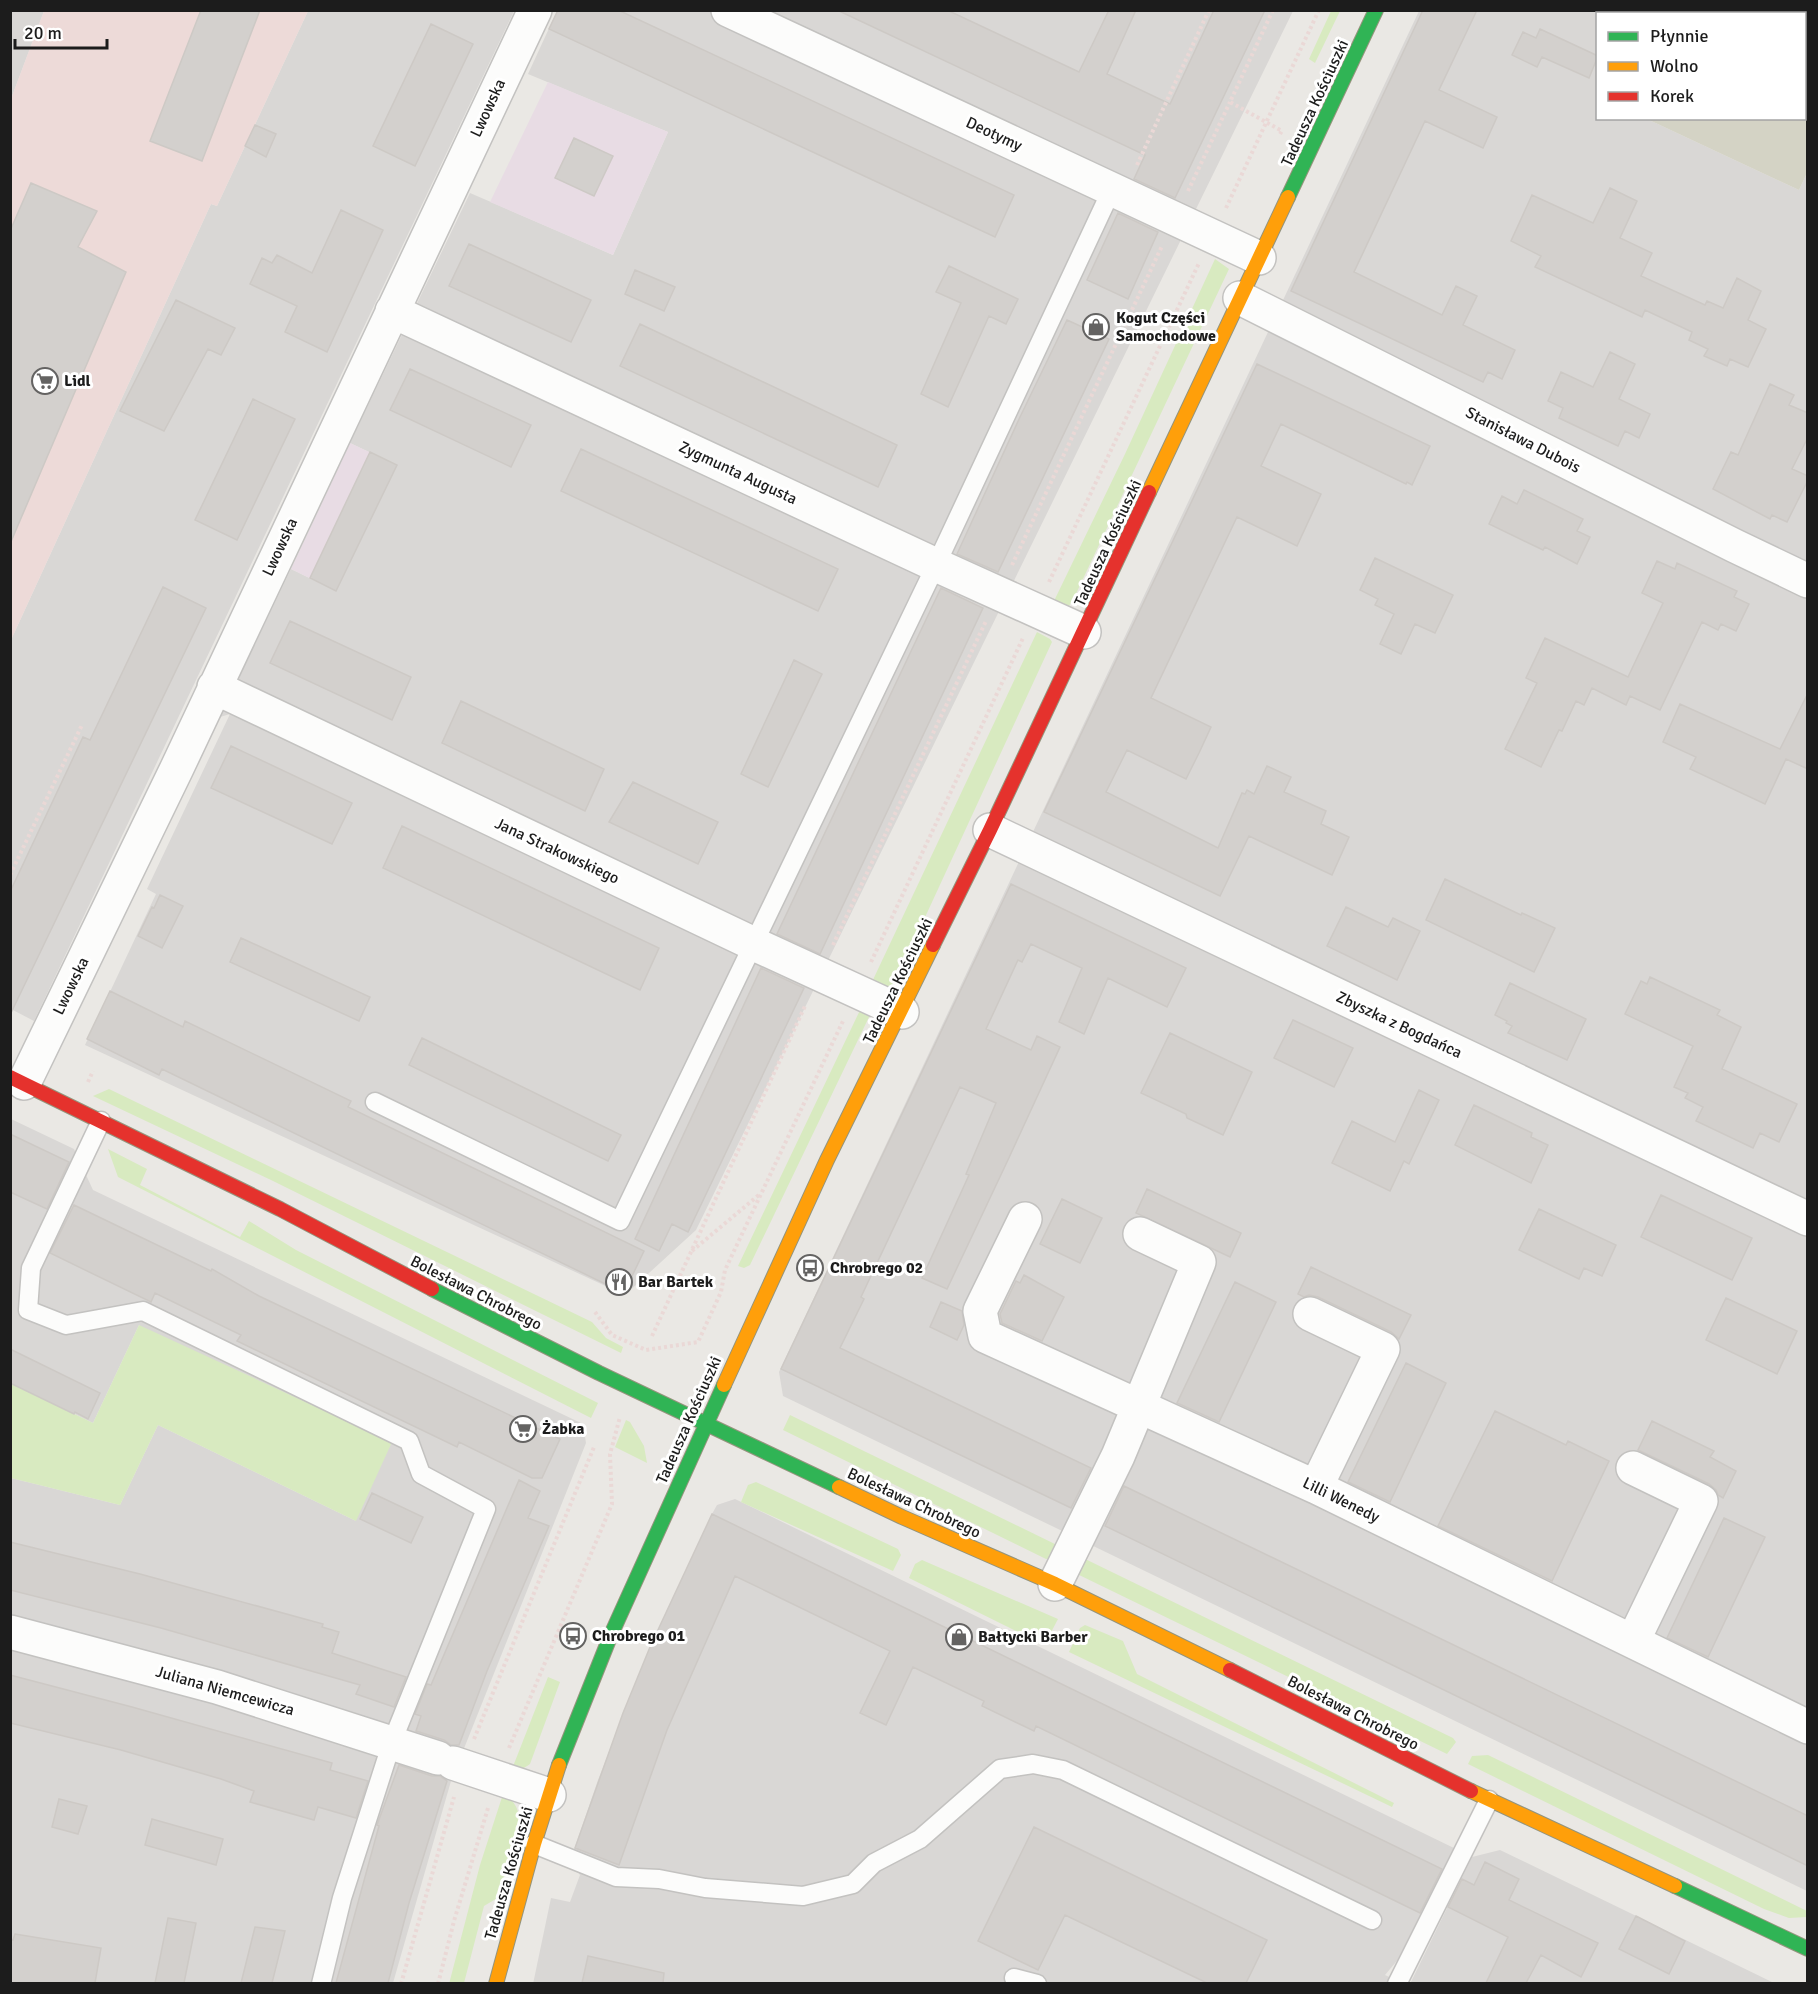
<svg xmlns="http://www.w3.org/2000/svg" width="1818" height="1994" viewBox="0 0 1818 1994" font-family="Signika,sans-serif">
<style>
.residential{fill:#d9d7d5}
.commercial{fill:#eddad8}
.industrial{fill:#e8dce4}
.construction{fill:#d4d3c5}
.grass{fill:#d8eac0}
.building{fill:#d3d0cd;stroke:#cdc9c5;stroke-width:1.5}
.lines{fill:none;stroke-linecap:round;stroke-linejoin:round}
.lane-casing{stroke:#c3c2c0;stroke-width:21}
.street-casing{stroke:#c3c2c0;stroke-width:36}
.fast-casing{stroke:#94947c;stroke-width:16}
.slow-casing{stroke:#94947c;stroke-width:16}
.jam-casing{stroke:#94947c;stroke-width:16}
.path{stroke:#ead8d6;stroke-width:4;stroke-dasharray:3 3;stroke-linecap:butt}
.lane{stroke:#fcfcfb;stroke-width:18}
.street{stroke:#fcfcfb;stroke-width:33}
.fast{stroke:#30b455;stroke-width:14}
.slow{stroke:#ff9f0a;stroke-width:14}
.jam{stroke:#e5322d;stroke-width:14}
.tram{stroke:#c9c9c8;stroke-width:1.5}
.labels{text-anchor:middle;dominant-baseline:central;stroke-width:6;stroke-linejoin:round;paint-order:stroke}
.street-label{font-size:16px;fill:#1c1c1c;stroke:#fff}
.poi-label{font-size:16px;font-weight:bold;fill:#1c1c1c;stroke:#fff;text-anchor:start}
</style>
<rect width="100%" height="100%" fill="#eae8e4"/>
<!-- residential -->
<path class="residential" d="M1635 10 1641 13 1598 14V118L1647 119 1799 190 1807 173V1891L783 1396 779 1372 1419 11Z
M11 11H44L11 99Z
M308 11H514L34 1021 11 1009V640L211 204 217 206Z
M557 11H1293L696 1230 625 1295 85 1045 156 894 147 889 230 714 220 717 291 569 336 591 396 465 350 443 470 193 613 255 668 132 528 74Z
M11 1119 74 1149 93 1190 583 1424 586 1443 451 1781 393 1983 11 1984V1478L120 1505 158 1425 356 1521 139 1325 93 1423 11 1383Z
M735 1499 1456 1849 1406 1950 1385 1975 1402 1983 533 1984 551 1898 570 1902 580 1875 570 1861 598 1780 650 1647 712 1514 717 1505Z
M1500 1850 1626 1911 1774 1983 1410 1984 1472 1857Z"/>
<!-- commercial -->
<path class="commercial" d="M44 11H308L217 206 211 204 11 640V99Z"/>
<!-- industrial -->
<path class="industrial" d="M548 82 668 132 613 255 490 202Z
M350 443 397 465 336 591 291 569Z"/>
<!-- construction -->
<path class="construction" d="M1805 76 1808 78 1807 173 1799 190 1647 119 1804 118Z"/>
<!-- grass -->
<path class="grass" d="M1331 11H1340L1315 63 1309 59Z
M1215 259 1229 269 1074 598 1069 606H1063L1054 601 1125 454Z
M1037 632 1050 639 1052 642 897 978 890 988H879L871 984Z
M862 1006 868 1011 869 1017 750 1265 744 1268 738 1266Z
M109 1089 592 1322 606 1338 623 1347 621 1353 271 1180 93 1096Z
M108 1149 147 1169 140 1185 240 1237 249 1221 296 1250 598 1403 591 1418 118 1177Z
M139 1325 392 1442 356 1521 158 1425 120 1505 11 1478 10 1383 93 1423Z
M790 1415 1059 1546 1053 1558 1046 1559 783 1430Z
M626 1420 630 1422 644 1446 647 1463 615 1447Z
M756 1482 898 1549 901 1555 893 1571 741 1502 748 1485Z
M1079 1556 1453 1738 1456 1742 1447 1754 1075 1573Z
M922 1560 1058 1619 1046 1642 1036 1641 909 1578 915 1564Z
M1085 1625 1123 1641 1137 1674 1394 1803 1392 1807 1069 1652 1080 1628Z
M548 1677 560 1682 530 1764C524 1768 519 1772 512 1769Z
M1488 1755 1807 1911V1917L1789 1918 1764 1909 1468 1764 1472 1756Z
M503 1794C514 1800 519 1808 519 1821L499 1897 484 1906 464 1983 449 1984 480 1865Z"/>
<!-- building -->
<path class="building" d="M201 10H260L202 161 150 141Z
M558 10H618L1014 195 995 237 549 29Z
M837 10H947L1079 72 1109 10H1136L1107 74 1170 104 1214 10H1265L1175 198 1134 179 1145 155Z
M1423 10H1477L1439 90 1497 117 1483 148 1425 121 1354 272 1442 315 1456 286 1477 296 1463 325 1515 350 1502 379 1488 372 1483 382 1291 291Z
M431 24 473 44 415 166 373 146Z
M1540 29 1598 56 1589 78 1542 57 1537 67 1512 55 1523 32 1536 38Z
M255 125 276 134 266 157 245 146Z
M574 138 613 156 594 196 555 178Z
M31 183 97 211 78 247 126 272 10 544V231Z
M1610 188 1637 201 1620 238 1652 253 1641 276 1705 305 1707 301 1723 308 1737 278 1761 291 1748 320 1766 329 1748 367 1730 359 1727 366 1704 356 1708 349 1689 340 1692 332 1645 310 1642 317 1535 267 1541 256 1511 241 1532 195 1593 223Z
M341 210 383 230 327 352 285 332 297 306 250 284 262 258 272 263 277 255 312 273Z
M1118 213 1158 232 1128 299 1087 280Z
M469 244 591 300 571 342 449 286Z
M949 266 1018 299 1006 324 989 316 948 407 921 394 961 303 936 292Z
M635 270 675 287 664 311 625 294Z
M176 300 235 328 221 355 208 349 164 431 120 411Z
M1067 320 1109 339 998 572 957 554 1020 417Z
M640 324 897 445 878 487 620 366Z
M1610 352 1635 364 1619 399 1650 414 1639 438 1625 431 1618 446 1559 418 1563 408 1548 401 1561 372 1593 387Z
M1257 364 1430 446 1412 485 1407 482 1406 484 1281 424 1261 466 1321 494 1297 546 1237 517 1151 698 1211 727 1199 753 1186 779 1127 750 1106 792 1218 848 1242 793 1245 794 1247 790 1254 794 1267 766 1291 777 1284 792 1326 811 1321 824 1349 837 1332 875 1249 836 1220 896 1044 812Z
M410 369 531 425 511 467 390 410Z
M1770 384 1794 395 1789 405 1808 413V437L1792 469 1808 476V480L1787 522 1772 515 1770 519 1713 489 1731 452 1738 455Z
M253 399 295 419 237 540 195 520Z
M581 449 838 569 818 611 561 491Z
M370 452 397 465 336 591 310 578Z
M1524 490 1583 519 1577 531 1590 537 1577 564 1545 547 1543 550 1489 524 1502 496 1517 504Z
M1375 558 1453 595 1435 633 1415 624 1401 654 1380 644 1394 614 1375 605 1378 599 1360 590Z
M1657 561 1675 569 1677 563 1737 591 1734 597 1749 604 1736 631 1721 624 1718 630 1702 622 1660 710 1630 696 1626 705 1592 688 1584 705 1576 701 1562 731 1559 730 1541 767 1505 749 1537 683 1526 678 1545 638 1628 677 1663 603 1642 593Z
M163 587 206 608 10 1015V892L83 737 90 740Z
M941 588 983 608 820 954 777 934Z
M290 621 411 677 392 720 270 663Z
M794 660 822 674 768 787 741 774Z
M1808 693V769L1786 759 1765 804 1690 769 1696 757 1663 742 1680 704 1780 749Z
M461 701 604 769 585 811 442 743Z
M231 746 352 803 332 844 211 788Z
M633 782 718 822 698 864 609 822Z
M402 826 659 948 640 990 383 868Z
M1445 879 1521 915 1522 913 1555 928 1534 972 1426 920Z
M1011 884 1186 968 1167 1007 1108 978 1084 1034 1059 1022 1082 968 1031 944 1022 962 1018 960 986 1029 1031 1050 1037 1036 1060 1047 1007 1162 947 1289 922 1278 969 1175 966 1174 996 1103 960 1087 861 1297 864 1299 840 1348 1091 1468 1071 1508 781 1369Z
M160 895 183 906 162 948 138 936 152 907 154 908Z
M1346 907 1388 927 1393 918 1420 931 1397 980 1327 946Z
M241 938 370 997 359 1021 230 962Z
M761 968 804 988 688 1232 672 1224 659 1251 635 1239Z
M1650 977 1720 1010 1717 1015 1741 1027 1722 1069 1797 1104 1779 1142 1760 1133 1753 1148 1696 1121 1703 1107 1685 1098 1688 1093 1674 1087 1693 1046 1625 1014 1641 981 1647 984Z
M1510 983 1586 1019 1567 1060 1508 1033 1512 1026 1506 1023 1507 1021 1495 1015Z
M110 991 183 1027 185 1021 351 1101 348 1107 644 1251 624 1293 162 1069 159 1075 87 1039Z
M1293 1020 1353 1048 1334 1087 1274 1058Z
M1170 1033 1252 1072 1223 1135 1187 1118 1186 1114 1141 1093Z
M422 1038 621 1135 608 1161 409 1065Z
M1419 1090 1439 1100 1409 1164 1404 1161 1390 1191 1332 1163 1352 1121 1395 1142Z
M1474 1105 1532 1133 1531 1137 1548 1145 1531 1183 1455 1145Z
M10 1134 69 1162 47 1209 10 1192Z
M1147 1189 1241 1233 1230 1257 1136 1213Z
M1661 1195 1752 1238 1732 1280 1641 1237Z
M1062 1199 1102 1218 1080 1263 1040 1244Z
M74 1205 211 1271 212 1269 259 1296 560 1439 542 1478H532L459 1442 457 1447 237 1341 241 1335 155 1293 151 1302 50 1253Z
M1539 1209 1616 1245 1602 1276 1584 1268 1579 1279 1519 1250Z
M1311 1267 1411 1315 1399 1339 1391 1332 1318 1297 1309 1295 1304 1297 1298 1294Z
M1024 1275 1064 1297 1042 1341 1002 1323 1000 1314 1016 1281 1020 1283Z
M1235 1282 1276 1302 1219 1422 1177 1403Z
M1726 1298 1797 1331 1777 1374 1706 1340Z
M941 1302 962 1311 964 1325 957 1340 930 1327Z
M10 1349 100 1393 88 1419 75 1412 74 1414 10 1383Z
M1406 1363 1446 1383 1390 1502 1348 1482Z
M1495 1411 1566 1445 1568 1441 1609 1461 1552 1581 1438 1526Z
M1652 1421 1714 1451 1710 1457 1736 1471 1723 1498 1718 1495 1716 1490 1709 1484 1638 1450Z
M519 1480 540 1491 528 1518 549 1526 487 1671 459 1745H451L444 1740 416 1731 421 1716 415 1714 427 1684 431 1685Z
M1124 1486 1808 1816V1866L1105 1526Z
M372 1493 423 1517 411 1543 360 1519Z
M712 1514 1442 1869 1420 1913 1036 1726 1034 1731 982 1706 984 1701 913 1667 886 1725 860 1713 890 1651 735 1576 667 1730 619 1865 575 1848 623 1713 650 1647Z
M1724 1518 1765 1537 1708 1657 1667 1638Z
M10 1542 140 1574 323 1624 322 1627 339 1632 332 1653 406 1677 394 1707 356 1694 360 1685 161 1628 10 1590Z
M10 1675 132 1707 332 1763 330 1770 368 1781 356 1818 318 1807 314 1820 250 1802 254 1791 221 1779 121 1750 10 1723Z
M399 1765 432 1776H440L447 1781 409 1903 388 1983H336L379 1826 377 1825Z
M59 1799 87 1806 78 1834 52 1827Z
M152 1819 223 1839 216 1865 145 1845Z
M1034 1827 1267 1940 1246 1983H1207L1065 1915 1038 1970 978 1941Z
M1485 1862 1519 1879 1509 1900 1598 1943 1581 1977 1541 1955 1526 1983H1486L1508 1937 1448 1907 1462 1879 1474 1885Z
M1636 1916 1685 1941 1669 1974 1619 1949Z
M168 1918 196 1923 184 1983H155Z
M255 1927 285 1931 272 1983H241Z
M15 1934 101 1948 95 1983H10V1939L13 1940Z
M588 1956 664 1973 663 1983H582Z"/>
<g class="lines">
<defs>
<path id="lane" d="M375 1102 620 1221 936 565 1112 189
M101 1121 31 1268 28 1310 66 1325 143 1311 409 1441 421 1474 486 1509 392 1742 342 1898 321 1984
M534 1844 616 1877 659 1879 705 1888 803 1896 853 1884 874 1863 920 1839 1000 1769 1033 1764 1063 1770 1372 1920
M1014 1978 1037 1984
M1397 1984 1489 1800"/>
<path id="street" d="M728 10 1259 258
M1240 298 1735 546 1808 581
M392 311 936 565 1084 632
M214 687 754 944 902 1012
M990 830 1808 1219
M24 1083 177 768 535 10
M1025 1219 980 1311 985 1336 1316 1487 1808 1727
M1310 1314 1383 1349 1316 1487
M1055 1584 1118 1456 1199 1262 1140 1234
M10 1632 217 1687 438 1758
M1633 1641 1701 1501 1633 1468
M453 1763 549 1795"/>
<path id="fast" d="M1724 10 1730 14
M1804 49 1808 50
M1288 197 1376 10
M432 1289 599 1373 839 1487
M559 1765 610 1637 724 1385
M1675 1886 1808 1949"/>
<path id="slow" d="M1149 492 1288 197
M724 1385 827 1160 933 945
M839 1487 902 1517 1055 1584 1230 1670
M1471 1791 1675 1886
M496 1984 534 1844 559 1765"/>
<path id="jam" d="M933 945 990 830 1149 492
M10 1077 280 1209 432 1289
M1230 1670 1471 1791"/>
</defs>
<!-- lane casing -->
<use href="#lane" class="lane-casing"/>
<!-- street casing -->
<use href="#street" class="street-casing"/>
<!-- fast casing -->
<use href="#fast" class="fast-casing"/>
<!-- slow casing -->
<use href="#slow" class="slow-casing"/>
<!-- jam casing -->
<use href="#jam" class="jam-casing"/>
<!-- path -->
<path class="path" d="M1273 10 1230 102 1282 131 1280 134
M1652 10 1659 14
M1677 10 1683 14
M1137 165 1209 10
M1188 191 1230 102
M1226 208 1319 10
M1012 565 1162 246
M1049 582 1199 263
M10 875 82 725
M833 945 986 621
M871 962 1023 638
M88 1082 93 1071
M692 1251 760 1194
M595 1312 612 1335 646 1350 698 1342 721 1292 725 1270 843 1021
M652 1336 806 1004
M474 1739 594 1447
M509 1748 612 1504 610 1454 620 1417
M401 1984 454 1797
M438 1984 454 1921 488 1808"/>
<!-- lane -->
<use href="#lane" class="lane"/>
<!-- street -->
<use href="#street" class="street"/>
<!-- fast -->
<use href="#fast" class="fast"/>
<!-- slow -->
<use href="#slow" class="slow"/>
<!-- jam -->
<use href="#jam" class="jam"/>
<!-- tram -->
<path class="tram" d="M1786 10 1793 14
M1804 19 1808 21"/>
</g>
<!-- icons -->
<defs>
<symbol id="shop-ring" viewBox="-11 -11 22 22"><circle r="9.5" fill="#fff" stroke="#646362" stroke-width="1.5"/><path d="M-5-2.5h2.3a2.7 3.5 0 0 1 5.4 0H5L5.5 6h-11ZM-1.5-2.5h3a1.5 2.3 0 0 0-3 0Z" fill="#646362"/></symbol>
<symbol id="supermarket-ring" viewBox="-11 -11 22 22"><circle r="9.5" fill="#fff" stroke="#646362" stroke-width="1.5"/><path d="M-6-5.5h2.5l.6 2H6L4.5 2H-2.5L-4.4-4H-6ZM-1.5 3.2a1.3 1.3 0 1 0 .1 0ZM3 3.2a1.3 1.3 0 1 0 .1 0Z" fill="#646362"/></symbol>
<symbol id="bus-ring" viewBox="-11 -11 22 22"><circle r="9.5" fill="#fff" stroke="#646362" stroke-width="1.5"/><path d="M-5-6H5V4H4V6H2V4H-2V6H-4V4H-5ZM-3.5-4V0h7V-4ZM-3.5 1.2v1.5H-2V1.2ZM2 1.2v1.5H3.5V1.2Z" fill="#646362"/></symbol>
<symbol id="restaurant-ring" viewBox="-11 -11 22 22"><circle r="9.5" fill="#fff" stroke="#646362" stroke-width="1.5"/><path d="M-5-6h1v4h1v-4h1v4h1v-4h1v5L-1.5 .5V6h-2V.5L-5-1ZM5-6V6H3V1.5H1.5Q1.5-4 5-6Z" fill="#646362"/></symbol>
</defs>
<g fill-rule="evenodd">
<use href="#shop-ring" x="1081" y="312" width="30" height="30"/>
<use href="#supermarket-ring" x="30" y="366" width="30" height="30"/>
<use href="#bus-ring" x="795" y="1253" width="30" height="30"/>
<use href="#restaurant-ring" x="604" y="1267" width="30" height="30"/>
<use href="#supermarket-ring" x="508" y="1414" width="30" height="30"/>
<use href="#bus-ring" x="558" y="1621" width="30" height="30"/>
<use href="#shop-ring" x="944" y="1622" width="30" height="30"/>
</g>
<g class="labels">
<!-- street labels -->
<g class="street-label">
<text transform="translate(1315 103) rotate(-65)">Tadeusza Kościuszki</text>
<text transform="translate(488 108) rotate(-65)">Lwowska</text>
<text transform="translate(994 134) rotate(25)">Deotymy</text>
<text transform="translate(1523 440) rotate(27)">Stanisława Dubois</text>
<text transform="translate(738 473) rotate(25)">Zygmunta Augusta</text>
<text transform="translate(1108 543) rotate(-65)">Tadeusza Kościuszki</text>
<text transform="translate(280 547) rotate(-65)">Lwowska</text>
<text transform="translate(557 851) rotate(25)">Jana Strakowskiego</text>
<text transform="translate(898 981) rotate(-64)">Tadeusza Kościuszki</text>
<text transform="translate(71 986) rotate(-64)">Lwowska</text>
<text transform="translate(1399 1025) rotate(25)">Zbyszka z Bogdańca</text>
<text transform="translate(476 1293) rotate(27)">Bolesława Chrobrego</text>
<text transform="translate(689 1420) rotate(-66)">Tadeusza Kościuszki</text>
<text transform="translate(1341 1500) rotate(26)">Lilli Wenedy</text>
<text transform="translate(914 1503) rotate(25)">Bolesława Chrobrego</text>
<text transform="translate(225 1691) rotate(16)">Juliana Niemcewicza</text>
<text transform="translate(1353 1713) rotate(27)">Bolesława Chrobrego</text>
<text transform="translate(509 1873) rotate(-74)">Tadeusza Kościuszki</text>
</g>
<!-- poi labels -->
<g class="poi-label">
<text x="1116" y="318">Kogut Części<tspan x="1116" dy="18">Samochodowe</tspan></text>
<text x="64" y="381">Lidl</text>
<text x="830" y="1268">Chrobrego 02</text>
<text x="638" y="1282">Bar Bartek</text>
<text x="542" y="1429">Żabka</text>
<text x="592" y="1636">Chrobrego 01</text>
<text x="978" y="1637">Bałtycki Barber</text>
</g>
</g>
<!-- border -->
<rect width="1818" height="1994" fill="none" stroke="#1c1c1c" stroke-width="24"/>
<!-- legend -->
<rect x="1596" y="12" width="210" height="108" fill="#ffffff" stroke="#a4a4a4" stroke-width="1.5"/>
<rect x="1608" y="32" width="30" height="9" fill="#30b455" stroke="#a4a4a4" stroke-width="1.5"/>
<text x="1650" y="42" font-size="18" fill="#1c1c1c">Płynnie</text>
<rect x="1608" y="62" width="30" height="9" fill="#ff9f0a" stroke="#a4a4a4" stroke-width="1.5"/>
<text x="1650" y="72" font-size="18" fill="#1c1c1c">Wolno</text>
<rect x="1608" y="92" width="30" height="9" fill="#e5322d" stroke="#a4a4a4" stroke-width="1.5"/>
<text x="1650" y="102" font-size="18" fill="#1c1c1c">Korek</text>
<!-- scale -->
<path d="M15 39v9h92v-9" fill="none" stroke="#1c1c1c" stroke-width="3"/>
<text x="24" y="39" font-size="18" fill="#1c1c1c" stroke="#ffffff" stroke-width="4.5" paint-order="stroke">20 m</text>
</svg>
